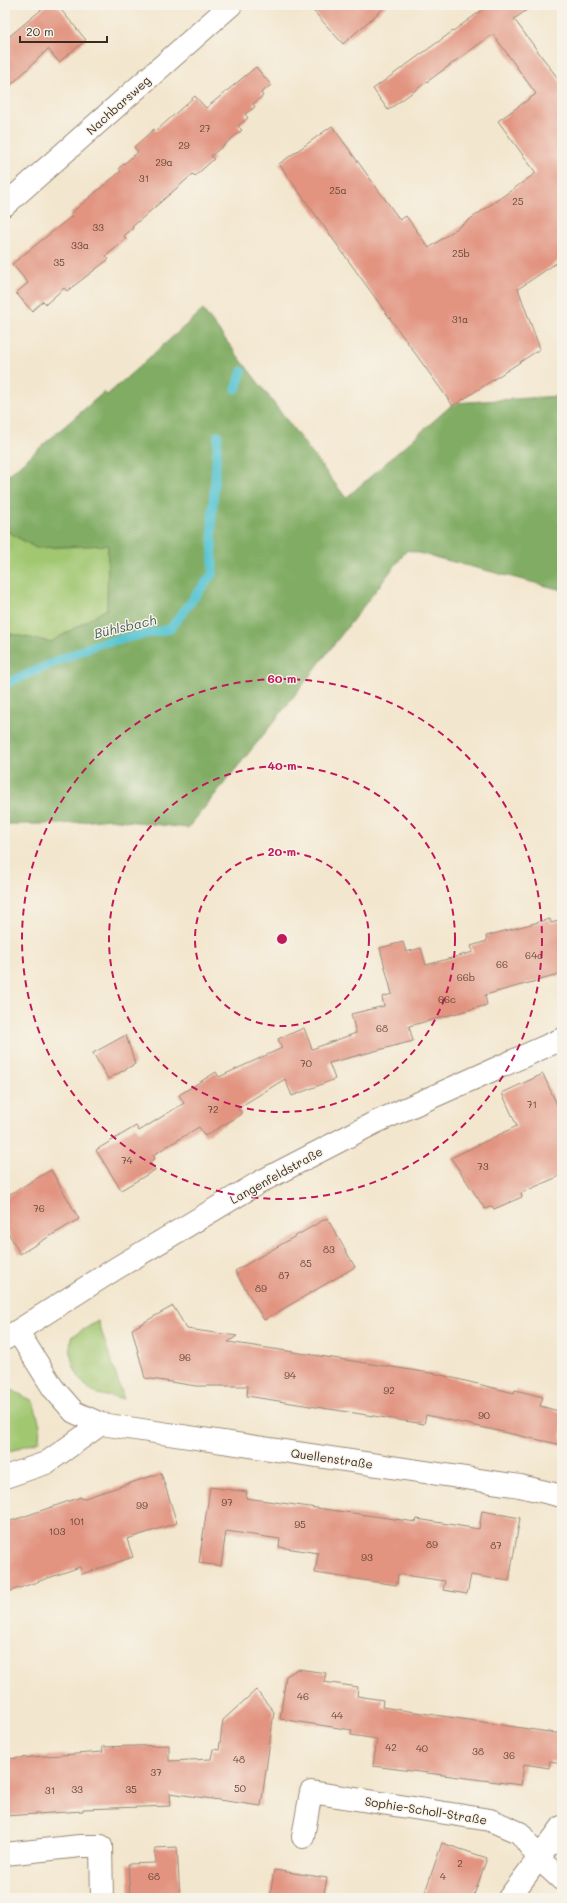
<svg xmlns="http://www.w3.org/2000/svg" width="567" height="1903" viewBox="0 0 567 1903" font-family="Mali,sans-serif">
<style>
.green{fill:#a1c771;stroke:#6e7848}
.forest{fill:#80ac63;stroke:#5e6b40}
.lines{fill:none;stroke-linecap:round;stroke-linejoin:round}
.stream{stroke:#59c5d3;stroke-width:9}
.building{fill:#e29481}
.minor-casing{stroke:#978876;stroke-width:24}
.minor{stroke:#fff;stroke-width:22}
.ring{fill:none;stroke:#c2185b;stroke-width:2;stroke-dasharray:7 5}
.labels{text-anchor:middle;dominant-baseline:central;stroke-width:3;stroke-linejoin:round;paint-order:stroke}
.number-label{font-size:10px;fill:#654437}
.street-label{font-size:12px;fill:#3b2a1e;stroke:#f7f3e8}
.water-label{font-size:13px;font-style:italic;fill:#445854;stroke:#f7f3e8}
.centre{fill:#c2185b;stroke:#f7f3e8;stroke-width:2}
.ring-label{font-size:12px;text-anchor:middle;font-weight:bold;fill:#c2185b;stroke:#f7f3e8;stroke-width:3;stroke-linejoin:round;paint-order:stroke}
</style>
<rect width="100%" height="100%" fill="#f7f3e8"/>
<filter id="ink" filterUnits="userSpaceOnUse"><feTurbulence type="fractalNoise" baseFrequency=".025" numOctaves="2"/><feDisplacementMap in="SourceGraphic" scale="8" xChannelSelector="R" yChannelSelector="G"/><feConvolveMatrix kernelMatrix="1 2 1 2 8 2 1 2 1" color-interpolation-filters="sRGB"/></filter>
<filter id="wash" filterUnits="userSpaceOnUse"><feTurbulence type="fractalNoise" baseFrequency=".012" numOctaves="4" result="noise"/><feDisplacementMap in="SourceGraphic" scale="16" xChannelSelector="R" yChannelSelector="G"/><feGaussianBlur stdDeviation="0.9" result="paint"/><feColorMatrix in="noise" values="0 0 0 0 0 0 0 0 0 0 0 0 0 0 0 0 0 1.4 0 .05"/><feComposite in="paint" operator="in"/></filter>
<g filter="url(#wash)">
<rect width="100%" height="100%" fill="#f3e6ce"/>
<!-- green -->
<path class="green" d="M5 530 36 548 108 545 107 609 51 642 5 633Z
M98 1321 124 1399C115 1397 101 1396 93 1392 75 1379 68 1358 71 1337Z
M5 1388 10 1389 33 1401 40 1425 39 1441 5 1453Z"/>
<!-- forest -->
<path class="forest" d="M203 310 346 498 454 403 559 396 562 392V590L407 550 277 718 188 828 109 819 62 824H5V633L51 642 107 609 108 545 36 548 5 530V478L104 392 107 395Z"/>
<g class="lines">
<!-- stream -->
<path class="stream" d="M236 389 242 371
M5 684 97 644 170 629 213 573 212 519 218 435"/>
</g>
<g id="blocks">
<!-- building -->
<path class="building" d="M47 5H57L86 40 59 62 48 49 5 91V40Z
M308 5H387L343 44Z
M489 5H534L514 19 562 84V259L518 289 540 349 453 406 279 164 332 126 400 220 406 216 429 248 536 173 498 121 536 94 493 34 388 110 373 89Z
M256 67 271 85 261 93 263 96 253 104 255 107 245 114 248 118 238 126 242 130 211 156 214 159 195 176 193 174 132 227 133 228 124 236 126 239 106 256 109 259 67 291 64 288 46 304 43 301 32 311 16 293 28 283 12 264 72 216 70 214 121 171 119 168 138 152 134 147 154 129 156 131 195 96 206 108Z
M550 919 551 923 562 920V974L485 995 487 1005 409 1026 413 1041 329 1063 335 1079 292 1096 285 1079 238 1108 242 1114 205 1136 199 1127 153 1155 155 1158 150 1162 155 1170 121 1190 96 1150 136 1126 139 1131 184 1103 179 1095 216 1072 219 1077 282 1048 278 1039 304 1028 312 1049 356 1033 351 1014 384 1006 382 997 392 994 380 948 403 942 406 952 421 948 426 965 473 952 471 946 487 941 486 936Z
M126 1035 135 1064 108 1079 93 1053Z
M543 1074 562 1116V1175L521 1193 522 1197 494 1209 492 1206 485 1209 451 1158 517 1126 502 1093Z
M51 1170 79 1219 20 1254 5 1227V1197Z
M327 1218 355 1267 264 1320 235 1271Z
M173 1306 187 1329 237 1336 228 1342 437 1374 514 1393 515 1390 543 1397 540 1406 562 1412V1445L426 1415 424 1424 247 1396 248 1386H196L145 1378 132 1329Z
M161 1473 177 1523 127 1539 133 1557 82 1574 80 1567 5 1593V1523L81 1497 82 1499Z
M210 1487 247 1492 246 1498 416 1522 417 1519 479 1529 482 1511 520 1518 509 1581 471 1575 467 1594 443 1590 445 1581 398 1574 397 1585 315 1573 318 1553 279 1547 280 1539 226 1531 221 1566 199 1563Z
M298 1669 326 1673 324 1682 358 1687 357 1696 383 1700 382 1707 562 1734V1763L550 1761 549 1768 524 1764 521 1785 373 1766 377 1739 351 1735 352 1730 280 1719 286 1676Z
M256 1690 274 1712 261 1806 170 1793 171 1806 83 1809V1811L5 1816V1759L103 1752 102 1747 169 1745V1761L211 1759 213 1749 219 1750 223 1720Z
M442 1843 487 1858 473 1898H423Z
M177 1847 180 1898H130L128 1864 156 1863 155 1848Z
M274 1870 327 1878 323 1898H270Z"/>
</g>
</g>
<g filter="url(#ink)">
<use href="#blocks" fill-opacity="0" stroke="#978876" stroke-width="1"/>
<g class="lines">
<defs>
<path id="minor" d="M5 205 231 5
M18 1332 53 1388 74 1412 101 1424 520 1486 562 1496
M5 1339 115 1269 260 1182 374 1123 562 1039
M5 1477 46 1463 101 1424
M303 1837 311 1792 490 1820 520 1833 539 1859 562 1880
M5 1854 80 1846H101L102 1898
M509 1898 562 1827"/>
</defs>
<!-- minor casing -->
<use href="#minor" class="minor-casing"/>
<!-- minor -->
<use href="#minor" class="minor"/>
</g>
</g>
<!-- distance rings -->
<g class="ring">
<circle cx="282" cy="939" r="87"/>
<circle cx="282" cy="939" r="173"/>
<circle cx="282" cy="939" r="260"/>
</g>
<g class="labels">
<!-- number labels -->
<g class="number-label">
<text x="205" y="128">27</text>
<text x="184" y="145">29</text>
<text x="164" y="162">29a</text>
<text x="144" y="178">31</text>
<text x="338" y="190">25a</text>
<text x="518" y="201">25</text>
<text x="98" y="227">33</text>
<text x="80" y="245">33a</text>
<text x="461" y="253">25b</text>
<text x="59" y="262">35</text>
<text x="460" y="319">31a</text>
<text x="534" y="955">64c</text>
<text x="502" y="964">66</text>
<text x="466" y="977">66b</text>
<text x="447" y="999">66c</text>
<text x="382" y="1028">68</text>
<text x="306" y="1063">70</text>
<text x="532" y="1104">71</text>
<text x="213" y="1109">72</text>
<text x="127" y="1160">74</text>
<text x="483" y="1166">73</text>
<text x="39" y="1208">76</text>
<text x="329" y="1249">83</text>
<text x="306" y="1263">85</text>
<text x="284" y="1275">87</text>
<text x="261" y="1288">89</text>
<text x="185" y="1357">96</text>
<text x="290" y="1375">94</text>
<text x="389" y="1390">92</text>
<text x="484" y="1415">90</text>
<text x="227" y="1502">97</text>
<text x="142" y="1505">99</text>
<text x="77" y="1521">101</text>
<text x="300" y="1524">95</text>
<text x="57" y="1531">103</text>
<text x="432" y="1544">89</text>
<text x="496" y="1545">87</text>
<text x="367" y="1557">93</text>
<text x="303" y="1696">46</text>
<text x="337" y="1715">44</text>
<text x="391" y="1747">42</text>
<text x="422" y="1748">40</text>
<text x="478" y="1751">38</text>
<text x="509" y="1755">36</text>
<text x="239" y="1759">48</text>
<text x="156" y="1772">37</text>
<text x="240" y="1788">50</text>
<text x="77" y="1789">33</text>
<text x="131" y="1789">35</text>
<text x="50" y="1790">31</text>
<text x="460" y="1863">2</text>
<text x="154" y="1876">68</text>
<text x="443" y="1876">4</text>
</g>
<!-- street labels -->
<g class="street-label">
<text transform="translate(118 105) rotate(-42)">Nachbarsweg</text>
<text transform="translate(276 1175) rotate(-29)">Langenfeldstraße</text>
<text transform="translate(332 1458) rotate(8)">Quellenstraße</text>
<text transform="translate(426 1810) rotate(9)">Sophie-Scholl-Straße</text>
</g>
<!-- water labels -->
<g class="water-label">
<text transform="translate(125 626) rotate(-13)">Bühlsbach</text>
</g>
</g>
<circle cx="282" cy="939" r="6" class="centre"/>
<g class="ring-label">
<text x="282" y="683">60 m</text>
<text x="282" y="770">40 m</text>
<text x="282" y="856">20 m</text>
</g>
<!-- margin -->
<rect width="567" height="1903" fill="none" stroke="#f7f3e8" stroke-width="20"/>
<!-- scale -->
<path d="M20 36v6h87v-6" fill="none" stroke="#3b2a1e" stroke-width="2"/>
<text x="26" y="36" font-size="12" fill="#3b2a1e" stroke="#f7f3e8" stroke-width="3" paint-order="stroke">20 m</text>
</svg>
